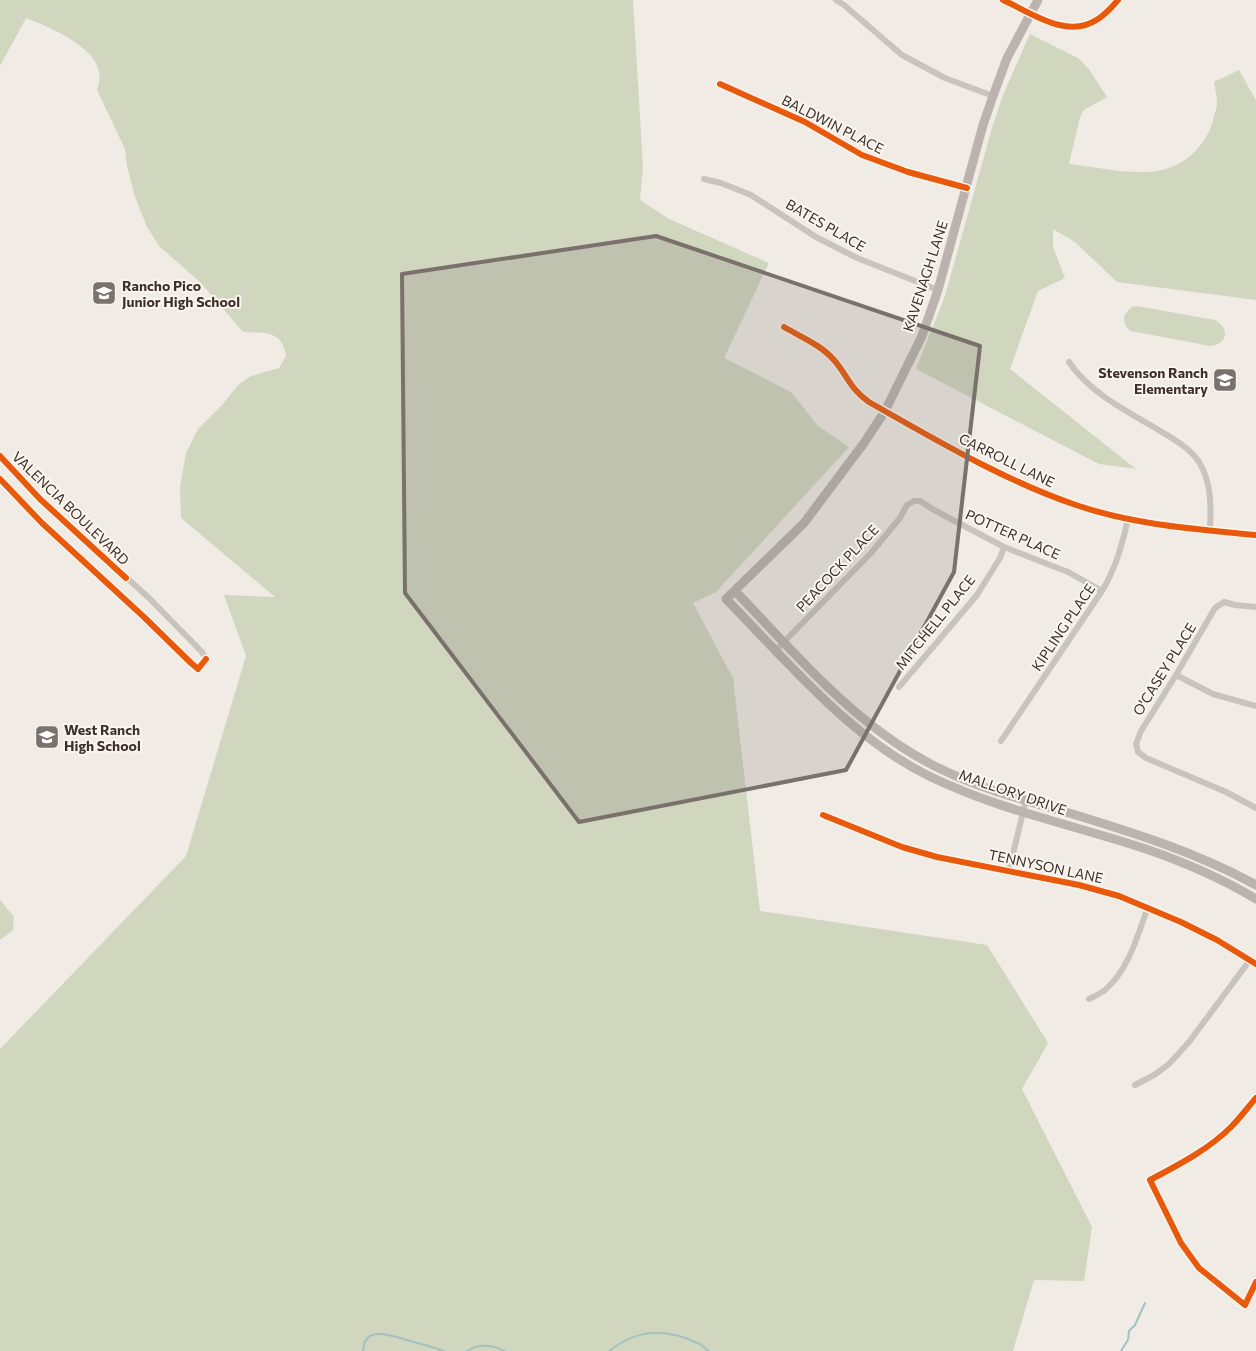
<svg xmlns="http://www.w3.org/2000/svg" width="1256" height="1351" viewBox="0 0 1256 1351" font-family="Commissioner,sans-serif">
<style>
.green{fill:#d1d6bf}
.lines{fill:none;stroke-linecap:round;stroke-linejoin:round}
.stream{stroke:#a1c2c1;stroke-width:2}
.minor{stroke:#c9c3be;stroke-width:6}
.secondary{stroke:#bab3ae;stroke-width:9}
.cycleway-casing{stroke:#fbf5ee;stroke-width:9}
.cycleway{stroke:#e8590c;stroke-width:6}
.marked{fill:#7a716c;fill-opacity:0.2;stroke:#7a716c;stroke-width:4;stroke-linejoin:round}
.labels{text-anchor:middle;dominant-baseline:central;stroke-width:4;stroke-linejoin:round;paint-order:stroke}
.street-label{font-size:14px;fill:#3b302b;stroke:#fbf5ee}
.poi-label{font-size:14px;font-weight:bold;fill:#3b302b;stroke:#fbf5ee;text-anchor:start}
</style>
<rect width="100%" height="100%" fill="#f0ebe5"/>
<!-- green -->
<path class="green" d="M0 0H633L643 167 640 200 669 219 769 263 724 358 791 392 818 426 849 447 716 592 693 603 733 678 760 911 987 945 1048 1043 1022 1089 1092 1227 1084 1281 1034 1280 1013 1351H0V1049L186 856 246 656 224 595 275 597 181 518 180 487 186 453 198 429 223 404 238 385 251 376 279 368 286 356C282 330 265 333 243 332L201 283 159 246 147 227 135 197 127 166 125 149 97 90C113 52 53 29 26 18L0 66Z
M1030 34 1078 58 1088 68 1107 97 1084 110 1080 117 1069 164C1095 167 1121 173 1146 172 1180 172 1208 147 1214 116 1215 112 1217 108 1217 104 1217 96 1215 89 1214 82L1239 70 1256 100V300L1117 282 1075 242 1053 229V247L1065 278 1038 291 1010 369 1136 469 1099 464 916 369 945 296 992 128 1003 95Z
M1137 306 1215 320C1231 329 1227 345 1210 346L1131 331C1125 327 1124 323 1124 316L1131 307Z
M0 900 14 917 13 930 0 940Z"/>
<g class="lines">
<!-- stream -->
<path class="stream" d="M363 1351C364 1323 395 1337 410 1341 422 1344 432 1347 444 1351
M467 1351C479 1344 491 1344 504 1351
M609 1351C639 1328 666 1328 700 1344 703 1346 705 1349 709 1351
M1121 1351 1128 1340 1129 1331 1135 1325 1145 1303"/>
<!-- minor -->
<path class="minor" d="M836 0 844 5 902 55 945 78 993 96
M1003 0C1032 13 1067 40 1098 19 1106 14 1112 7 1118 0
M720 84 805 122 862 155 908 172 967 188
M704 179 721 183 751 195 816 237 857 258 938 290
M784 327C801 337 821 345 834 360 848 376 850 389 869 402 934 439 1005 481 1076 505 1134 525 1196 529 1256 535
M1069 362C1090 393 1125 410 1157 429 1172 438 1189 447 1199 462 1212 483 1211 507 1210 530
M0 456 40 499 149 598 202 652 206 659
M0 479 42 523 145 618 198 669
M1256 607 1235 605 1224 602 1215 608 1176 675 1141 731 1136 744 1138 752 1146 758 1226 792 1256 808
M776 650 871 553 900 518 907 505 914 501H920L934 510 1004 547 1068 572 1102 591
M1176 675 1213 694 1256 706
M899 687 977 595 1000 558 1004 547
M1001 741 1102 591C1116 568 1122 545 1128 519
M823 815 902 847 937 857 1079 885 1119 896 1181 922 1217 940 1256 964
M1009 870 1026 800
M1089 999C1095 996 1102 993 1106 989 1129 969 1138 934 1148 907
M1135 1085 1154 1075 1169 1064 1189 1042 1250 960
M1256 1098C1248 1107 1240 1118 1231 1127 1208 1150 1178 1165 1150 1180L1181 1243 1199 1268 1245 1305 1256 1282"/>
<!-- secondary -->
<path class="secondary" d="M1038 0 1007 58 993 96 983 125 938 290 922 336 885 411 864 443 804 523 726 599C788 662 850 738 931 777 999 810 1074 825 1146 849 1184 862 1221 878 1256 899
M735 591C794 652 851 721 927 762 971 786 1020 799 1069 813 1134 833 1196 852 1256 885"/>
<defs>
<path id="cycleway" d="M1003 0C1032 13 1067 40 1098 19 1106 14 1112 7 1118 0
M720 84 805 122 862 155 908 172 967 188
M784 327C801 337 821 345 834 360 848 376 850 389 869 402 934 439 1005 481 1076 505 1134 525 1196 529 1256 535
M0 456 40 499 126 578
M0 479 42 523 145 618 191 663 198 669 206 659
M823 815 902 847 937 857 1079 885 1119 896 1181 922 1217 940 1256 964
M1256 1098C1248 1107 1240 1118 1231 1127 1208 1150 1178 1165 1150 1180L1181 1243 1199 1268 1245 1305 1256 1282"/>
</defs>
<!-- cycleway casing -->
<use href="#cycleway" class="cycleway-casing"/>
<!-- cycleway -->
<use href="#cycleway" class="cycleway"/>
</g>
<!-- marked area -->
<path class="marked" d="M656 236 980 346 954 572 846 770 579 822 405 593 402 274Z"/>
<!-- icons -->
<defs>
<symbol id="school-square" viewBox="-11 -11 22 22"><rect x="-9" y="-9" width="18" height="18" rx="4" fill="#7a716c" stroke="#fbf5ee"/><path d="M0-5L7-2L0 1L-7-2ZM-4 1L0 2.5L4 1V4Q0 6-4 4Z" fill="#fff"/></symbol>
</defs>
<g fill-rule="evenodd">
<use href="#school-square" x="90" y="279" width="28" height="28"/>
<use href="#school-square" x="1211" y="366" width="28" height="28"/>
<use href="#school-square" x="33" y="723" width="28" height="28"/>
</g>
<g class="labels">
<!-- street labels -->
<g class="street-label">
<text transform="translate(833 124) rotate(27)">BALDWIN PLACE</text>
<text transform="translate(826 225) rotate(30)">BATES PLACE</text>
<text transform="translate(925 276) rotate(-72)">KAVENAGH LANE</text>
<text transform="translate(1007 460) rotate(26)">CARROLL LANE</text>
<text transform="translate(71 508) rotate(44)">VALENCIA BOULEVARD</text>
<text transform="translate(1013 534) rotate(24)">POTTER PLACE</text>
<text transform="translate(837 568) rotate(-47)">PEACOCK PLACE</text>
<text transform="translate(935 622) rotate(-51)">MITCHELL PLACE</text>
<text transform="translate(1063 627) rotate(-56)">KIPLING PLACE</text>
<text transform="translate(1164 669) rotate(-58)">O'CASEY PLACE</text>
<text transform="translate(1013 792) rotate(19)">MALLORY DRIVE</text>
<text transform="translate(1046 866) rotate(12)">TENNYSON LANE</text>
</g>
<!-- poi labels -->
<g class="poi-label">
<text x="122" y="285">Rancho Pico<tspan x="122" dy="16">Junior High School</tspan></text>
<text x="1208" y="372" text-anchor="end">Stevenson Ranch<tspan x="1208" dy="16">Elementary</tspan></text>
<text x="64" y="729">West Ranch<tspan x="64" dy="16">High School</tspan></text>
</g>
</g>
</svg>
